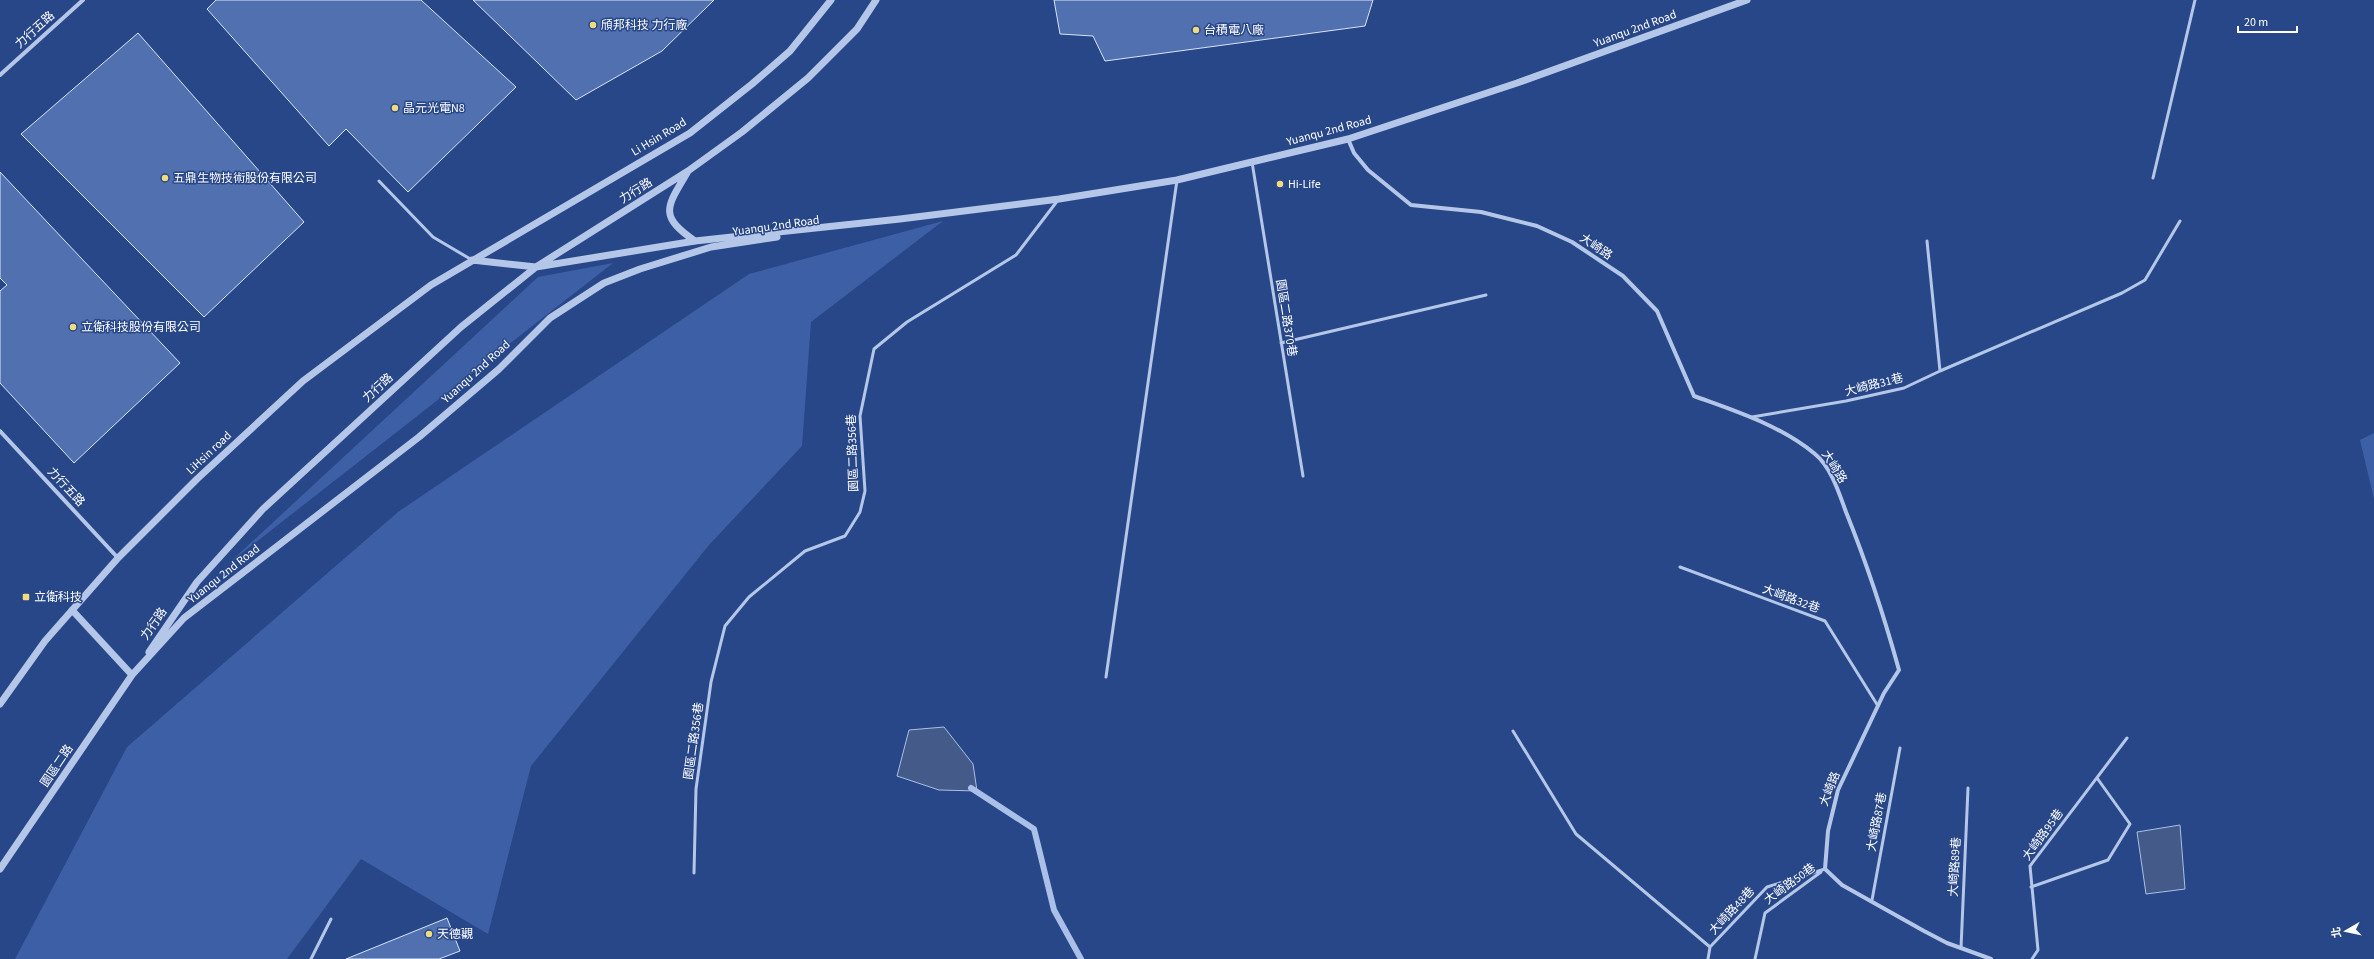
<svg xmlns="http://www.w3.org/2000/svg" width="2374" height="959" viewBox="0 0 2374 959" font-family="'Source Sans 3','Noto Sans TC',sans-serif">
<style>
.green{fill:#3d5fa5}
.water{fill:#445a89;stroke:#aac0e9}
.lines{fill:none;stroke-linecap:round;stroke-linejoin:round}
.stream{stroke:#aac0e9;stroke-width:6}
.building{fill:#5170b0;stroke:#d9e3f7}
.service{stroke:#b5c7e9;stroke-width:3}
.minor{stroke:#b5c7e9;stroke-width:4}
.tertiary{stroke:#b5c7e9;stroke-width:7}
.poi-dot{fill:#f0dc7c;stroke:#284788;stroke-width:1.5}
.labels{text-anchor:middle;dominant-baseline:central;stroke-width:3;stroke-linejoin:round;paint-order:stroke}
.poi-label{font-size:12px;fill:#fff;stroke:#284788;text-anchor:start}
.street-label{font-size:12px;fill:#fff;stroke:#284788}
</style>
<rect width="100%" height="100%" fill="#284788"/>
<!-- green -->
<path class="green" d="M943 221 811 322 802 446 709 545 531 766 488 934 361 859 287 959H15L127 747 398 512 749 274Z
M613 263 228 564 538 277Z
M2374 433V499L2360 440Z"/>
<!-- water -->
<path class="water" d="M944 727 973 764 977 791 939 790 897 776 909 730Z
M2180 825 2185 889 2146 894 2137 832Z"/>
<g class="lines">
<!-- stream -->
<path class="stream" d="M971 788 1034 829 1054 910 1081 959"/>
</g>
<!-- building -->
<path class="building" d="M216 0H421L516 87 408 192 346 129 329 146 207 9Z
M473 0H714L662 51 576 100Z
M1054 0H1373L1365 26 1105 61 1093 36 1060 34Z
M138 33 304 222 204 317 21 134Z
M0 172 180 363 74 463 0 383V291L7 285 0 278Z
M447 918 460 951 439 959H346Z"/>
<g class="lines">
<!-- service -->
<path class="service" d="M1252 162 1303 476
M2153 178 2195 0
M379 181 433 237 472 260
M1281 343 1486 295
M1940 371 2122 293 2145 280 2180 221
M1752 417 1846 401 1904 388 1940 371 1927 241
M1680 567 1825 621 1878 706
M1106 677 1177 180
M1513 731 1576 834 1710 947
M694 873 696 789 711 682 725 626 749 597 805 551 845 536 860 512 865 491 860 416 874 349 907 322 1016 255 1058 200
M2031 887 2108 860 2130 824 2097 778
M1872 900 1900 748
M1961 948 1968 788
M311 959 331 919
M1708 959 1710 947 1767 887 1825 869
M1755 959 1765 913 1821 872
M2032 959 2038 950 2030 866 2127 738"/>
<!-- minor -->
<path class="minor" d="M0 75 83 0
M1348 139 1354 153 1368 170 1411 205 1481 212 1537 226 1572 242 1623 276 1657 311 1694 396C1735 411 1780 425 1815 454 1831 467 1839 493 1846 512 1867 564 1884 616 1899 670L1884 693 1838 790 1828 831 1825 869 1842 885 1924 931 1947 943 1991 959
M0 431 118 558"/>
<!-- tertiary -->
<path class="tertiary" d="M687 173C666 208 659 216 695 241
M472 260 536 267 695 241 900 219 1059 199 1177 180 1348 139 1517 83 1747 0
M72 610 132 675
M149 652 197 582 263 509 461 327 536 267 688 171 742 132 808 78 857 29 876 0
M0 704 45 641 118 558 197 479 303 381 431 285 690 133 752 84 790 51 831 0
M0 869 132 675 184 618 419 437 499 369 550 318 604 283 640 269 711 247 777 237"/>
</g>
<!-- markers -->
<g class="poi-dot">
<circle cx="593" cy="25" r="4"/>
<circle cx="1196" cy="30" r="4"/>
<circle cx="395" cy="108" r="4"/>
<circle cx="165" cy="178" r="4"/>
<circle cx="1280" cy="184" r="4"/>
<circle cx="73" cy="327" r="4"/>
<rect x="22" y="593" width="8" height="8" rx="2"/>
<circle cx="429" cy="934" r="4"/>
</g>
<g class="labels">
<!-- poi labels -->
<g class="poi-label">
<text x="601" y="25">頎邦科技 力行廠</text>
<text x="1204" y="30">台積電八廠</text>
<text x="403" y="108">晶元光電N8</text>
<text x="173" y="178">五鼎生物技術股份有限公司</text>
<text x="1288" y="184">Hi-Life</text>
<text x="81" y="327">立衛科技股份有限公司</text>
<text x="34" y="597">立衛科技</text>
<text x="437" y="934">天德觀</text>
</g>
<!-- street labels -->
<g class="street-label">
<text transform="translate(1635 29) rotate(-20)">Yuanqu 2nd Road</text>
<text transform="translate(35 30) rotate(-42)">力行五路</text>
<text transform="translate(1329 131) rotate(-15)">Yuanqu 2nd Road</text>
<text transform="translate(659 137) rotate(-31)">Li Hsin Road</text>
<text transform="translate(636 191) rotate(-32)">力行路</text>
<text transform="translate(776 226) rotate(-8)">Yuanqu 2nd Road</text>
<text transform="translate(1596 247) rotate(34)">大崎路</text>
<text transform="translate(1286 318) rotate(81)">園區二路370巷</text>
<text transform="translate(476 372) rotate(-42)">Yuanqu 2nd Road</text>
<text transform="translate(1874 385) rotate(-14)">大崎路31巷</text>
<text transform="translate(378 388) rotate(-42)">力行路</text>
<text transform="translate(209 453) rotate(-43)">LiHsin road</text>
<text transform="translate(853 453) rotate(-92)">園區二路356巷</text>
<text transform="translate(1834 467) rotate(58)">大崎路</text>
<text transform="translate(66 487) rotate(47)">力行五路</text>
<text transform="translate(224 574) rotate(-38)">Yuanqu 2nd Road</text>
<text transform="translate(1791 599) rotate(20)">大崎路32巷</text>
<text transform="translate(154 624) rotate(-55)">力行路</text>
<text transform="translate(694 741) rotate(-82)">園區二路356巷</text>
<text transform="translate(57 766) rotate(-56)">園區二路</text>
<text transform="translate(1830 789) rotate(-69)">大崎路</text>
<text transform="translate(1877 822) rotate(-79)">大崎路87巷</text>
<text transform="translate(2043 835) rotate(-54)">大崎路95巷</text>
<text transform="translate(1955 867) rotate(-87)">大崎路89巷</text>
<text transform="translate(1790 884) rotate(-36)">大崎路50巷</text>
<text transform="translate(1732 911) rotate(-47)">大崎路48巷</text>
</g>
</g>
<!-- north arrow -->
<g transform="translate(2346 931) rotate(261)" stroke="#284788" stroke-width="3" paint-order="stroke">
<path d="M0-3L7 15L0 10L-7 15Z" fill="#ffffff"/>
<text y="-6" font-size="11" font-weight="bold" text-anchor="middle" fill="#ffffff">北</text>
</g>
<!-- scale -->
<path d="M2238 26v6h59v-6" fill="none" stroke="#ffffff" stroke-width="2"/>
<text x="2244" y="26" font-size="12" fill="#ffffff" stroke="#284788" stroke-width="3" paint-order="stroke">20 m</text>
</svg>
